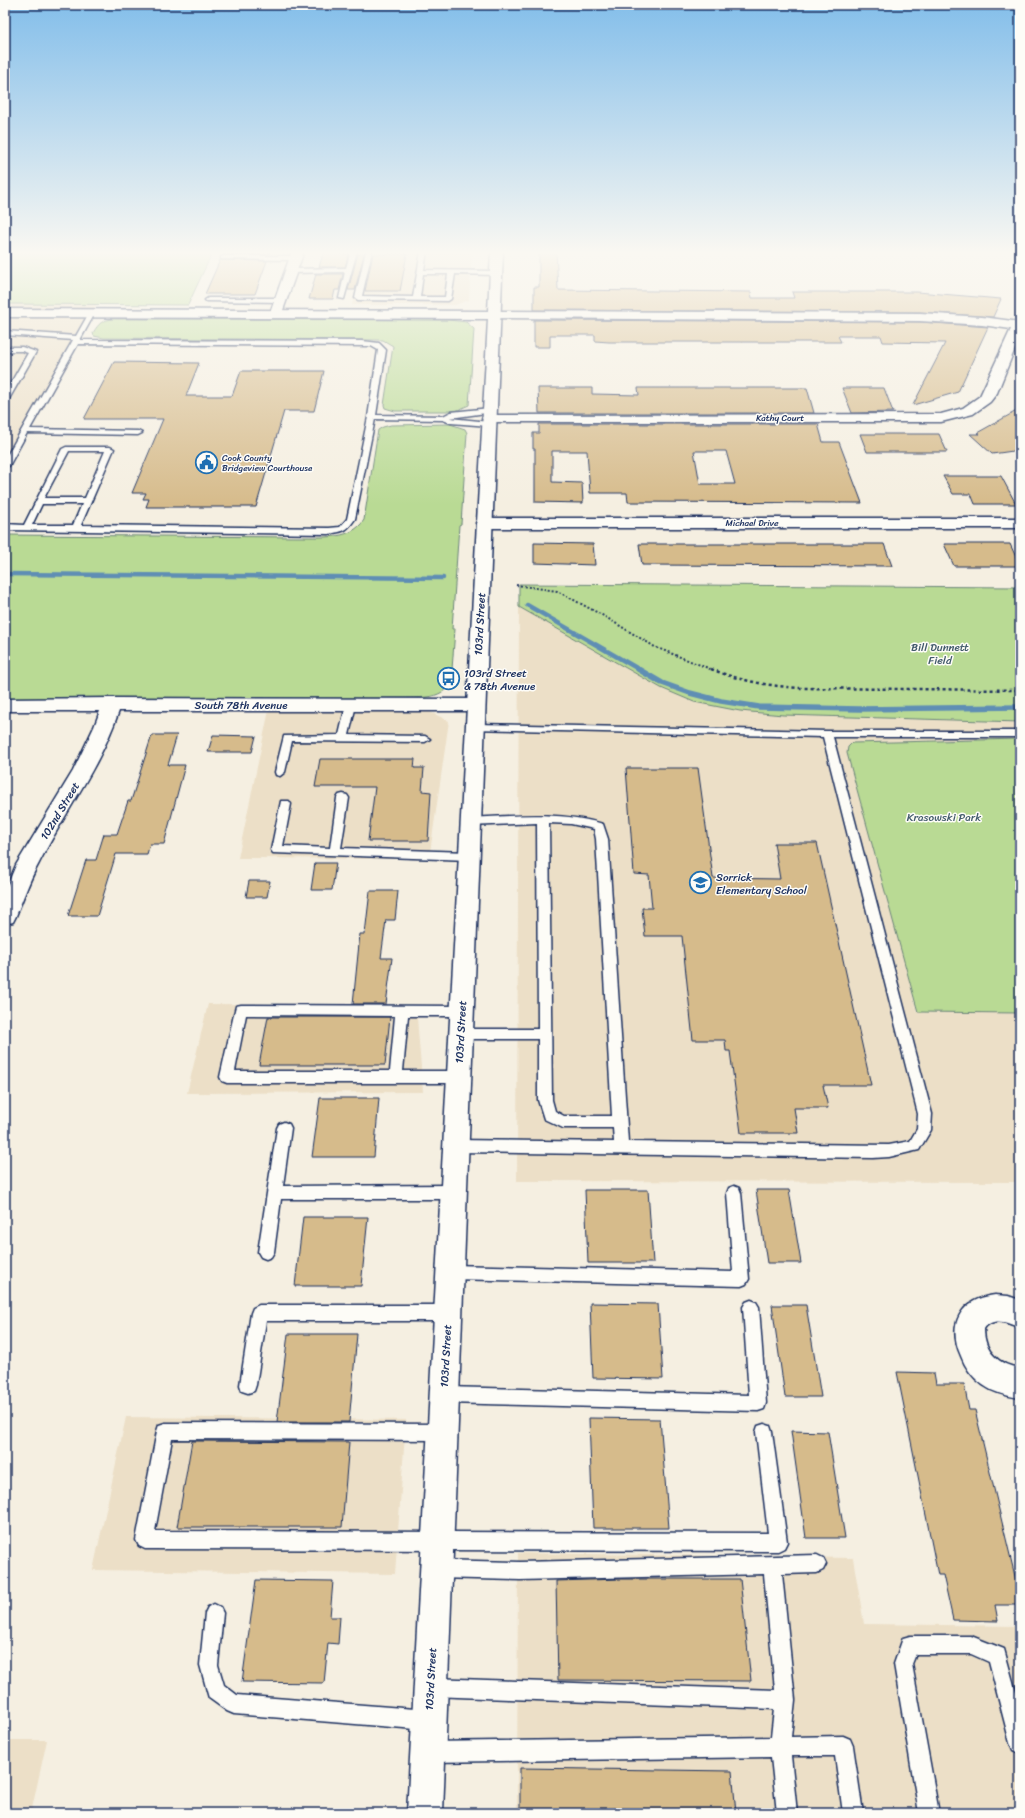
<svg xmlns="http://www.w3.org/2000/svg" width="1025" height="1818" viewBox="0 0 1025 1818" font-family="Sriracha,sans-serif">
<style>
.built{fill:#ecdfc7}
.green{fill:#b9da94;stroke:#6a8479}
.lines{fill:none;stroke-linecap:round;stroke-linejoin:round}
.stream-far1{stroke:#5f8eb4;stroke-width:4.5}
.stream{stroke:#5f8eb4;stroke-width:5.5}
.building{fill:#d6bb8b;stroke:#1b2f5e;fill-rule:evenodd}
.lane-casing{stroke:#1b2f5e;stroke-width:3}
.street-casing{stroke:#1b2f5e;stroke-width:3}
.secondary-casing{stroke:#1b2f5e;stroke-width:3}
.path-far1{stroke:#1b2f5e;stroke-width:2;stroke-dasharray:2 2;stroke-linecap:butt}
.path{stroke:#1b2f5e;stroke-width:2.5;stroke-dasharray:3 3;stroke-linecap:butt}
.lane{fill:#fdfcf7;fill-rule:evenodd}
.street{fill:#fdfcf7;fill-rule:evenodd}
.secondary{fill:#fdfcf7;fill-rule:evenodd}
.labels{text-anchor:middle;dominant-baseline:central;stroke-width:3;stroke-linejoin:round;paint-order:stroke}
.far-street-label{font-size:9px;fill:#1b2f5e;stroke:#fdfcf7}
.far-poi-label{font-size:9px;fill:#1b2f5e;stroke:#fdfcf7;text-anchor:start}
.street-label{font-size:11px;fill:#1b2f5e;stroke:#fdfcf7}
.park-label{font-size:11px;fill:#425a6c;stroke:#fdfcf7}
.poi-label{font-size:11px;fill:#1b2f5e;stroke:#fdfcf7;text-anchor:start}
</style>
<rect width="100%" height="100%" fill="#f5efe1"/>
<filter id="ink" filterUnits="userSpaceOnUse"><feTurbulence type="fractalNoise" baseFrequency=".025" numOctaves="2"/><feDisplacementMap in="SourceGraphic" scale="8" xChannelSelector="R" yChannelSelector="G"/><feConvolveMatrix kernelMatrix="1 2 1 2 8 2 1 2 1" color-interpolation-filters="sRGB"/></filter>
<g filter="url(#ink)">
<!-- built -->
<path class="built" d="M365 251H472L469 300 455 305H352Z
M5 304H97L5 466Z
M519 607 661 688 694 702 740 711 783 715 1020 722V739L852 743 917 1012 1020 1013V1182L517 1181Z
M269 710H426L449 721 429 859 238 858Z
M208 1004 416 1005 423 1092 187 1093Z
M126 1417 406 1420 395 1574 93 1570Z
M518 1553 853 1558 864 1624 1020 1626V1813H517Z
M5 1740H47L31 1813H5Z"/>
<!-- green -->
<path class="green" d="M5 251H213L188 305 5 304Z
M114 319 448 320 466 322 474 329 469 405 458 410 450 411H395L385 408 384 405 393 346 383 340 104 338 94 336 93 333C99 323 102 320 114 319Z
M450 424 465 429 467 433 461 524 459 525 452 629H455L451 683C440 700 422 697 403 698L5 700V535L306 537C326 537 352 539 364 520L378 430 383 427 391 425Z
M519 584 1020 587V722L783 715 740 711 694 702 661 688 519 607Z
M1020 739V1013L918 1012 847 753 848 747 852 743Z"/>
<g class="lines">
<!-- stream-far1 -->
<path class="stream-far1" d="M5 574 443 578
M527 605 640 670"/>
<!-- stream -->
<path class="stream" d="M638 669 662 683 690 693 721 701 759 707 860 709 1020 707"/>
</g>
<!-- building -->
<path class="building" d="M224 251H270L269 254 223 255Z
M324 251H340V254H349L345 267H319Z
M539 251H556L558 290 751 292 752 298H794L792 292H917L1001 299 993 317 920 312 534 310V287H539Z
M358 254H364L355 290H348Z
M373 254H407L400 291H365Z
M220 260 267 261 255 294H205Z
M316 274H343L339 290H335L333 299H309Z
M534 320 920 322 988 327 958 392 913 405 945 343 883 342 881 336H838L841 342H609L595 341V335H550V347H534Z
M114 362 199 363 186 396H232L241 371H324L314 411H284L256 507H146L149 499H143L146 493H132L163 419H84Z
M538 388H592V394L639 395 638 388H807L814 413H539Z
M842 388H884L893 412 852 413Z
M1020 409V450L992 454 970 434H980L977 433Z
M539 424H818L823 442H839L862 503 628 502 627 493H590L587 451H552V482L582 483 583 503 535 502V449H533V433H539ZM694 451H726L735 484H700Z
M860 434H939L947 452H867Z
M943 476H1001L1016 504H975L971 494H953Z
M534 543 593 544 595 565 534 563Z
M639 544H884L892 566 642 565Z
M944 544H1010L1020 566H954Z
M152 735H177L168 765H185L164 844H150L147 854H116L97 916H68L86 860H96L104 834H117L128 801H131Z
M213 735 256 736 252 752H208Z
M320 759H415L414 768H424L422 791 431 792 428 841H368L375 787H315Z
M626 768H698L713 878 780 879 774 843H817L871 1085H823L828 1108H794L798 1133H741L730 1051H726L725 1040H693L682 936H645L642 908H652L649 875 634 874Z
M315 863H336L332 890H311Z
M249 881H270L267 897H246Z
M370 891H398L395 920H386L381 958H392L386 1004H353L360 934H365Z
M268 1017H390L385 1065H259Z
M320 1098H379L374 1157H312Z
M585 1190H648L653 1263H588Z
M756 1190H789L801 1263H767Z
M303 1217H368L361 1286H295Z
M590 1303 658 1304 663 1379 593 1378Z
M772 1305H806L821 1397H785Z
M288 1334H357L349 1422H277Z
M897 1372 934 1373 936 1384H964L969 1410H975L1020 1597V1605H995L998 1621 953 1620 943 1575H938Z
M589 1418 660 1419 669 1528H593Z
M791 1431 828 1432 845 1538H806Z
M192 1441 349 1442 342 1527H177Z
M620 1579H740L751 1681 558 1680 556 1581Z
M256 1580 333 1581 330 1617H340L338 1644 328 1643 324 1683 242 1682Z
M520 1768 732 1771 736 1813H520Z"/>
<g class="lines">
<defs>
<path id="lane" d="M351 251H357L344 299 339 298 345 272 291 273 288 271 291 269 346 268Z
M366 251H372L362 296 413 297 421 251H427L424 270 496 271 499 273 496 275 455 274 451 299 448 301 358 300 355 298ZM423 274H448L445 297H420Z
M223 256H295L298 258 295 260 221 259V257Z
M208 298H281L284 300 281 302 206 301 205 300Z
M92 311 95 313 80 340 362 341 379 343 386 350 376 415 443 416 451 412 490 408 494 410 493 412 450 418 489 422 493 424 489 426 451 423 443 420 375 419 355 519C346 532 344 531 329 534L5 530V524L24 525 62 449 66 447H110L114 449 81 525 329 528 340 527 347 519 368 417 378 350 371 346 78 344 30 429 138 431 142 433 138 435 27 433 9 466 5 468V459L73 340 5 335V331L76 336 89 313ZM69 451H105L85 498H44ZM42 504H82L73 525H32Z
M5 347H22L36 352 9 399 5 401V393L28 353 22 351H5Z
M351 702 356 705 349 735 425 736 430 739 425 742 292 741 285 772 280 776 276 775 275 772 284 736 339 735 346 705Z
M475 724 827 731H1020V737H833L932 1114 931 1130 919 1150 889 1157 873 1158 456 1152 451 1150 449 1146 451 1142 456 1140 614 1142 613 1128H563L544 1119 538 1100V1039H461L456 1038 454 1034 456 1030 461 1029H538L537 823 470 826 466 825 464 822 466 819 470 818C515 816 560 811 603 824L608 839 628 1142 889 1145 910 1141 917 1129 918 1114 823 737 471 729 470 727 471 725ZM549 823 571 824 594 829 596 839 612 1116H564L555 1111 552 1100Z
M343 794 347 795 349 798 341 848 469 852 473 853 475 856 473 859 469 860 273 853 271 850 281 801H289L291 804 283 846 330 848 337 798 339 795Z
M241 1005 462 1006 467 1007 468 1011 467 1015 462 1016H408L403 1071H459L464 1073 466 1077 464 1081 459 1083H227L222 1081 220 1077 235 1010 236 1006ZM246 1015 395 1016 390 1071H235Z
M284 1122 289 1124 291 1128 283 1186 453 1185 458 1187 460 1192 458 1197 453 1199H281L274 1252 271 1257 266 1259 261 1257 258 1252 277 1128 279 1124Z
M734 1186 739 1188 741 1193 749 1279 746 1284 741 1286 450 1279 445 1277 442 1272 445 1267 450 1265 733 1272 727 1193 729 1188Z
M751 1300 756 1302 759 1307 766 1403 764 1409 758 1411 444 1403 438 1401 436 1395 438 1389 444 1387 749 1395 743 1307 746 1302Z
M259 1305H448L454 1308 456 1313 454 1318 448 1321H266L256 1385 254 1391 248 1393 242 1391 240 1385 251 1313 253 1308Z
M165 1423 443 1424 449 1426 451 1432 449 1438 443 1440 172 1439 155 1531 768 1533 756 1432 758 1426 764 1424 770 1426 772 1432 787 1542 784 1548 778 1551 145 1549 139 1546 136 1540 157 1431 159 1425Z
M817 1555 823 1558 826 1564 823 1570 817 1573 782 1574 795 1700 791 1737 843 1736 850 1739 853 1746 863 1813H843L835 1756H791L797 1813H777L771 1757 430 1762 423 1759 420 1752 423 1745 430 1742 771 1737 774 1709 432 1696 425 1694 423 1687 425 1680 432 1678 775 1690 764 1574 520 1580 437 1578 431 1575 428 1569 431 1563 437 1560 520 1562Z
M214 1604 220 1607 223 1613 218 1665 224 1685 237 1695 428 1710 435 1713 438 1720 435 1727 428 1730 234 1714 227 1711 209 1698 207 1691 200 1665 205 1613 208 1607Z
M910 1636H971L1004 1649 1020 1707V1753L1013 1750 1010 1743 989 1662 971 1654H916L912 1664 939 1813H919L894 1664 903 1638Z"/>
<path id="street" d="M292 251H304L282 313 280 316H272L270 313Z
M494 311 920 313 982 317 1020 322V336L997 393 990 402 973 414 941 422H489L484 421 482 418 484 415 941 414 963 408 980 396 1011 329 982 325 920 321 490 318 488 315 490 312Z
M484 518H1020V528H484L478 526 476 523 478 520Z
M112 698 476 699 483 701 485 705 483 709 476 711H119C100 767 64 813 38 865 29 881 23 899 16 916L13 922 5 924V891L16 865 73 771 94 727 100 711H5V699Z
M995 1295 1008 1296 1020 1300V1328C1009 1323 992 1316 984 1329 984 1352 999 1365 1020 1368V1398C1007 1396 994 1393 983 1385 973 1378 965 1367 961 1356 947 1325 960 1299 995 1295Z"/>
<path id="secondary" d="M491 251H503L443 1813H407L488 319 5 317V309L488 311Z"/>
</defs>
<!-- lane casing -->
<use href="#lane" class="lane-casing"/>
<!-- street casing -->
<use href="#street" class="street-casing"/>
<!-- secondary casing -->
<use href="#secondary" class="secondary-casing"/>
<!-- path-far1 -->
<path class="path-far1" d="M516 585 557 591 602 615 655 647 713 670"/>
<!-- path -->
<path class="path" d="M711 669C741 681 765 685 797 688L1020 690"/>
<!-- lane -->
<use href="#lane" class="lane"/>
<!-- street -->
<use href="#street" class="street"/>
<!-- secondary -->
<use href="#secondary" class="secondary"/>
</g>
</g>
<!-- sky -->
<linearGradient id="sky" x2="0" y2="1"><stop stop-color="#83beea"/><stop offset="0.5" stop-color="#faf8f2"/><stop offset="1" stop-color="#faf8f2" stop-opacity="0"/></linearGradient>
<rect width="1025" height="505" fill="url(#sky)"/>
<!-- icons -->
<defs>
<symbol id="civic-ring" viewBox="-11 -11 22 22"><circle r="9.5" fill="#fdfcf7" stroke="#1f6fb2" stroke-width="1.5"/><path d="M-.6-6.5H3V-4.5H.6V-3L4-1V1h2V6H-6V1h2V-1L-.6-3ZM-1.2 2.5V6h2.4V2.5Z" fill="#1f6fb2"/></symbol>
<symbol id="bus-ring" viewBox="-11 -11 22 22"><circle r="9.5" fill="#fdfcf7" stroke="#1f6fb2" stroke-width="1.5"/><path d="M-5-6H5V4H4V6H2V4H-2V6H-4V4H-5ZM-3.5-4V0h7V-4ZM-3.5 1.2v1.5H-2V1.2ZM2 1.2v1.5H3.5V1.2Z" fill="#1f6fb2"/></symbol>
<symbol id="school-ring" viewBox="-11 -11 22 22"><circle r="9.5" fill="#fdfcf7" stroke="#1f6fb2" stroke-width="1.5"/><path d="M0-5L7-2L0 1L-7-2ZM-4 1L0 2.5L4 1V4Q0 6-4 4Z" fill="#1f6fb2"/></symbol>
</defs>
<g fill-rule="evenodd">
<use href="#civic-ring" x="194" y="450" width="25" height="25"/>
<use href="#bus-ring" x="436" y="666" width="25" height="25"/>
<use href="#school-ring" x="688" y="870" width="25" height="25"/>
</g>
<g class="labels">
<!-- far-street labels -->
<g class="far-street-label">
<text x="780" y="418">Kathy Court</text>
<text x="752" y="523">Michael Drive</text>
</g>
<!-- far-poi labels -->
<g class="far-poi-label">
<text x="222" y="458">Cook County<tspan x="222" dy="10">Bridgeview Courthouse</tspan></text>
</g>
<!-- street labels -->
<g class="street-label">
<text transform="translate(480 624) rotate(-87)">103rd Street</text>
<text x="241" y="705">South 78th Avenue</text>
<text transform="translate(60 811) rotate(-59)">102nd Street</text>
<text transform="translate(461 1032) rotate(-87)">103rd Street</text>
<text transform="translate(446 1356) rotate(-87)">103rd Street</text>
<text transform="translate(431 1679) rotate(-87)">103rd Street</text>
</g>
<!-- park labels -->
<g class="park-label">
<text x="940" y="647">Bill Dunnett<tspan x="940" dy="13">Field</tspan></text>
<text x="944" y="817">Krasowski Park</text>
</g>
<!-- poi labels -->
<g class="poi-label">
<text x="464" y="673">103rd Street<tspan x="464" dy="13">&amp; 78th Avenue</tspan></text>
<text x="716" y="877">Sorrick<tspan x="716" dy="13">Elementary School</tspan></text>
</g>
</g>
<!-- margin -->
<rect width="1025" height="1818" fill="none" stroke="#fdfcf7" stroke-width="20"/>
<rect x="10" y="10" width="1005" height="1798" fill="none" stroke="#1b2f5e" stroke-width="1.5" filter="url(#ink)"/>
</svg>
